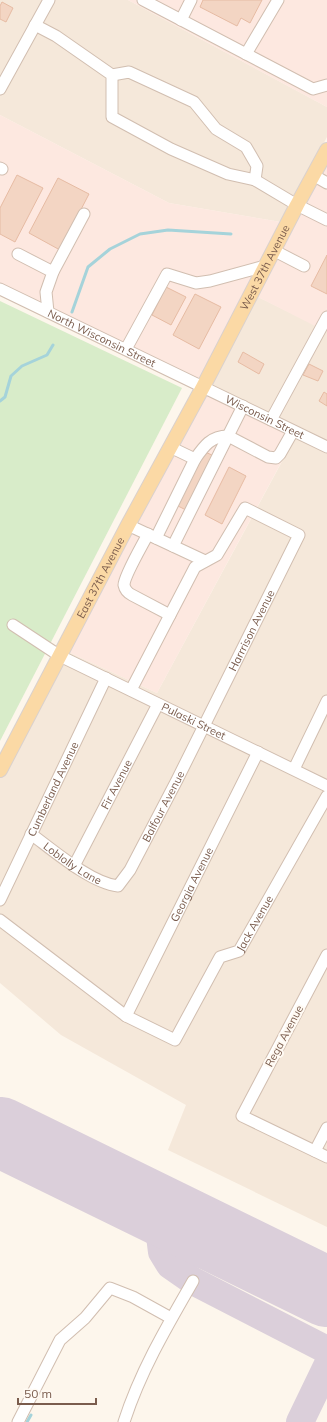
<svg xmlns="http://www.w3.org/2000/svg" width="327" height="1422" viewBox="0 0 327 1422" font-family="Mulish,sans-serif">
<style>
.residential{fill:#f5e8da}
.commercial{fill:#fde8e0}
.green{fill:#d8ecc9}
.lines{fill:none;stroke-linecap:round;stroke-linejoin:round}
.stream{stroke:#a5d3da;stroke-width:3}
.taxiway{stroke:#dbcfda;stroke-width:28}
.runway{stroke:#dbcfda;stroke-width:70}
.building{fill:#f3d5c3;stroke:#e6bba3}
.minor-casing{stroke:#d1beb0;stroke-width:13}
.major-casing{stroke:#dad1cd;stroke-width:16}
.minor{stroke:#fff;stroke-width:11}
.major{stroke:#fbd9a5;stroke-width:14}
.labels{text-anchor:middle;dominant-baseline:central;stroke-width:4;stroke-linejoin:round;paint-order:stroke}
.street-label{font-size:11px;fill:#7a5c4d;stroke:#fffaf3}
</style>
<rect width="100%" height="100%" fill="#fdf6ec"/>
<!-- residential -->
<path class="residential" d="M0 0H128L327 107V137L281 222 169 203 0 115Z
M254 295 317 326 327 308V1227L168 1150 186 1105 61 1035 0 983V777L66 651 157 693 299 430 206 386Z"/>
<!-- commercial -->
<path class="commercial" d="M128 0H327V107Z
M0 115 169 203 281 222 201 382 0 285Z
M327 156V308L317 327 254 295Z
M204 391 296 435 157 693 66 651Z"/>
<!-- green -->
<path class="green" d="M0 301 182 388 0 741Z"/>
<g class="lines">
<!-- stream -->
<path class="stream" d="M72 312 88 267 110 249 140 234 168 230 231 234
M0 401 5 397 11 376 22 366 47 355 53 345
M27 1422 31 1415"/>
<!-- taxiway -->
<path class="taxiway" d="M167 1214 160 1236 162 1252 170 1265 193 1281 327 1350
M300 1422 327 1366"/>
<!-- runway -->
<path class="runway" d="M0 1132 327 1292"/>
</g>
<!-- building -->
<path class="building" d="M203 0H262L250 23 241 18 237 26 200 7Z
M2 2 13 8 6 22 0 19V6Z
M17 175 43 188 15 242 0 234V208Z
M58 178 89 194 60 250 29 233Z
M327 255V294L311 286Z
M166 287 186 297 171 325 152 315Z
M195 294 221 307 199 349 173 335Z
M243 352 264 364 259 374 238 362Z
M309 364 323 371 318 381 303 375Z
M324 392 327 394V406L319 401Z
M203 451 214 456 186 510 176 505Z
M229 467 246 476 222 524 205 515Z"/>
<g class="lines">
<defs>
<g id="minor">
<path d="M143 0 313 89 327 85"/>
<path d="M181 20 191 0"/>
<path d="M35 25 56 36 112 75V117L171 149 228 174 255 180 297 205 327 220"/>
<path d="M246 54 278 0"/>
<path d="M112 75 129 72 194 102 216 129 246 147 257 166 255 180"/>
<path d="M0 89 49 0"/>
<path d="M0 168 2 169"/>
<path d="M313 175 327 183"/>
<path d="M273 250 304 266"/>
<path d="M18 254 53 272 46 292 48 312"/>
<path d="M53 272 84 214"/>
<path id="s1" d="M0 289 327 447"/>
<path d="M126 349 167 274 196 283 210 281 265 266"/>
<path d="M271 420 327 317"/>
<path d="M170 447 195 459C204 446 211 436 228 436L268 457 276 458 280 454 293 431"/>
<path d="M128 525 205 561"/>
<path d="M148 534C143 544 124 576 124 585 125 590 128 593 132 595L170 615"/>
<path d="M156 538 195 459"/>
<path d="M173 546 243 406"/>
<path id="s2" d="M13 625 60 656 327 786"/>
<path d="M294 769 327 701"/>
<path id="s3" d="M31 834C54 851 91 883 118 886L130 870 177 780 299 535 245 508 217 555 195 567 131 690"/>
<path id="s4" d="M74 866 158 704"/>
<path id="s5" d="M0 900 106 678"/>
<path id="s6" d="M0 920 126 1016 175 1040 220 957 239 951 327 796"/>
<path d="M327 955 242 1116 327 1157"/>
<path id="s7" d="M126 1016 258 752"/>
<path d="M315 1151 327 1128"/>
<path d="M18 1422 60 1340 85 1318 110 1288 133 1297 171 1318"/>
<path d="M124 1422C140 1372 167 1326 193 1281"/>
</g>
<g id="major">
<path id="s8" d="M0 770 128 525 203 387 297 205 327 150"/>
</g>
</defs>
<!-- minor casing -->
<use href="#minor" class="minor-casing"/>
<!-- major casing -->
<use href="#major" class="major-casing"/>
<!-- minor -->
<use href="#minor" class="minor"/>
<!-- major -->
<use href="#major" class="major"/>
</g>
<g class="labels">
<!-- street labels -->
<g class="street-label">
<text stroke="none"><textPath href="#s8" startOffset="568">West 37th Avenue</textPath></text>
<text stroke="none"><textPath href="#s1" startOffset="113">North Wisconsin Street</textPath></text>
<text stroke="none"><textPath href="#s1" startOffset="294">Wisconsin Street</textPath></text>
<text stroke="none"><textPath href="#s8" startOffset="217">East 37th Avenue</textPath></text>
<text stroke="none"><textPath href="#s3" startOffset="391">Harrrison Avenue</textPath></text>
<text stroke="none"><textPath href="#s2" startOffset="205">Pulaski Street</textPath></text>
<text stroke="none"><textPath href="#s4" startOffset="92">Fir Avenue</textPath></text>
<text stroke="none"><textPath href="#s5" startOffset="123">Cumberland Avenue</textPath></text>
<text stroke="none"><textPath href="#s3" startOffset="194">Balfour Avenue</textPath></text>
<text stroke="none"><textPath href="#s3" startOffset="51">Loblolly Lane</textPath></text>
<text stroke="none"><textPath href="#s7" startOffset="147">Georgia Avenue</textPath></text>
<text stroke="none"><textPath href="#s6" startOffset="359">Jack Avenue</textPath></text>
<text transform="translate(284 1036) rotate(-62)">Rega Avenue</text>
</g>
</g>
<!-- scale -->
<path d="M18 1398v6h78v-6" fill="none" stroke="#7a5c4d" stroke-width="2"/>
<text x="24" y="1398" font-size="12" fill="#7a5c4d" stroke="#fffaf3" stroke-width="3" paint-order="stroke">50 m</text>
</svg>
